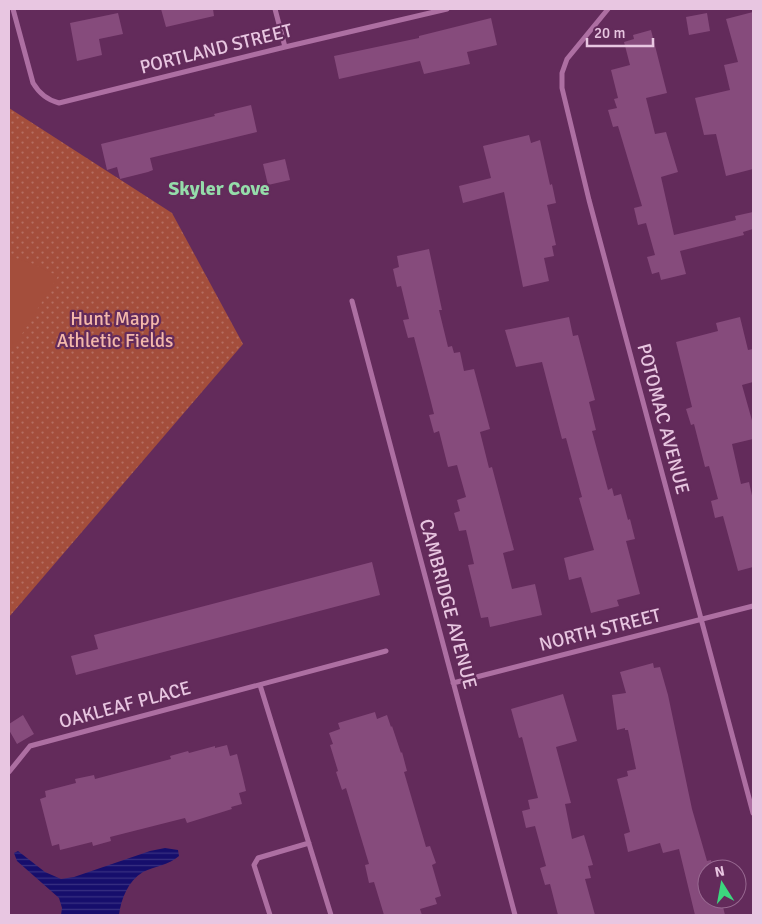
<svg xmlns="http://www.w3.org/2000/svg" width="762" height="924" viewBox="0 0 762 924" font-family="Signika,sans-serif">
<style>
.grass{fill:url(#grass-dots)}
.pitch{fill:#a44e3c}
.water{fill:url(#water-rules)}
.building{fill:#864b7c}
.lines{fill:none;stroke-linecap:round;stroke-linejoin:round}
.minor{stroke:#ad6fa2;stroke-width:5}
.labels{text-anchor:middle;dominant-baseline:central;stroke-width:4.5;stroke-linejoin:round;paint-order:stroke}
.street-label{font-size:19px;fill:#e8c6e1;stroke:#632b5b}
.park-label{font-size:19px;fill:#f3b8aa;stroke:#632b5b}
.neighbourhood-label{font-size:20px;font-weight:bold;fill:#95dcaa;stroke:#632b5b}
</style>
<defs>
<pattern id="grass-dots" width="8" height="8" patternUnits="userSpaceOnUse" patternTransform="scale(1.25)"><rect width="8" height="8" fill="#a44e3c"/><path d="M2 2h.1M6 6h.1" fill="none" stroke="#b56e61" stroke-width="1.8" stroke-linecap="round"/></pattern>
<pattern id="water-rules" width="6" height="5" patternUnits="userSpaceOnUse" patternTransform="scale(1.25)"><rect width="6" height="5" fill="#160e6c"/><path d="M0 2.5h6" fill="none" stroke="#383081"/></pattern>
</defs>
<rect width="100%" height="100%" fill="#632b5b"/>
<!-- grass -->
<path class="grass" d="M9 108 172 213 243 344 9 617Z"/>
<!-- pitch -->
<path class="pitch" d="M9 256 31 263 58 276 9 355Z"/>
<!-- water -->
<path class="water" d="M165 848 178 850 179 856C169 865 155 866 143 872 128 881 121 899 119 915H61L62 908 59 898 17 861 14 853 18 851 45 872 61 879 74 877 150 851Z"/>
<!-- building -->
<path class="building" d="M161 9H213L214 16 166 27Z
M753 12V169L726 176 716 134 704 135 695 98 730 90 724 65 738 62 726 19Z
M118 13 123 34 99 39 102 55 77 61 70 23Z
M707 13 710 31 689 35 686 17Z
M491 18 497 45 467 52 470 64 424 74 420 61 339 79 334 56 419 38V36Z
M651 30 667 93 646 98 655 134 666 132 678 172 661 177 674 235 736 220 735 216 753 212V229L743 232 744 235 680 251 686 274 661 280 659 272 652 274 647 257 655 255 646 223 638 225 634 208 642 206 618 126 613 127 608 110 617 108 614 99 618 98 611 70 630 65 624 42 634 39 633 35Z
M251 105 257 132 150 158 153 170 148 172 120 179 117 167 107 170 101 144 215 116 214 114Z
M529 135 531 143 540 140 550 185 552 184 556 203 547 205 556 245 552 246 554 256 544 258 549 281 523 287 504 192 463 203 459 186 491 178 483 146Z
M285 159 290 180 268 185 263 164Z
M429 249 442 310H439L448 347 452 346 454 353 460 352 464 371 474 369 490 429 480 432 489 468 492 467 514 550 503 553 512 589 535 584 542 615 490 627 488 617 481 618 468 565 474 564 466 530 459 531 454 513 460 511 457 500 466 497 457 465 448 467 439 431 434 433 429 415 434 414 431 402 414 337 408 338 403 320 409 319 401 286 397 287 393 269 399 267 397 256Z
M569 317 573 336 578 335 595 400 589 402 596 430 592 431 608 490 612 488 614 496 621 494 628 520 630 519 635 539 626 541 640 594 617 600 619 606 591 613 581 577 569 580 564 558 594 550 579 498 582 497 566 438 562 439 542 362 516 367 505 330Z
M740 317 748 350 753 349V382L742 385 753 424V439L732 444 741 484 749 482 753 500V567L738 571 723 516 715 518 711 501 718 499 709 466 705 467 694 424 691 425 686 409 692 407 676 342 718 331 716 323Z
M372 562 380 595 76 675 71 656 98 649 94 635Z
M653 663 654 668 660 667 668 695 692 809 707 861 711 860 713 869H707V899H721L725 915H695L679 849 663 853 660 843 628 852 624 834 630 832 617 779 628 776 627 771 636 769 628 730H625V728L617 730 612 695 626 693 620 672Z
M563 694 577 741 556 747 571 803 565 804 572 839 584 835 593 865 588 866 591 878 585 879 595 915H558L550 884 545 885 540 868 546 866 535 826 526 828 522 811 530 809 528 800 538 798 522 737 519 738 511 709Z
M375 712 377 719 387 715 391 727 392 726 401 753 402 752 407 771 404 772 426 847 430 846 436 863 432 865 441 896 435 898 437 904 420 909 422 915H384L374 882 369 883 365 865 369 864 346 788 342 790 336 772 338 771 330 745 333 744 329 733 340 729 338 723Z
M23 715 34 734 17 744 9 730V724Z
M227 745 230 756 237 754 243 778 246 791 239 793 242 804 231 807 232 809 187 823 185 818 110 837 111 841 93 846 92 842 60 850 59 844 52 846 40 799 46 797 45 791 76 783 75 779 94 775 95 779 171 759 170 756 188 751 189 753 215 746V748Z"/>
<g class="lines">
<!-- minor -->
<path class="minor" d="M13 9 33 83C39 93 47 100 59 103L285 47 447 9
M275 9 285 47
M608 9 567 59 562 73V88L589 200 753 813
M352 301 515 915
M453 683 753 606
M260 685 331 915
M9 772 30 746 386 651
M270 915 254 865 258 858 309 843"/>
</g>
<g class="labels">
<!-- street labels -->
<g class="street-label">
<text transform="translate(216 49) rotate(-14)">PORTLAND STREET</text>
<text transform="translate(663 419) rotate(75)">POTOMAC AVENUE</text>
<text transform="translate(448 604) rotate(75)">CAMBRIDGE AVENUE</text>
<text transform="translate(600 630) rotate(-14)">NORTH STREET</text>
<text transform="translate(125 705) rotate(-15)">OAKLEAF PLACE</text>
</g>
<!-- park labels -->
<g class="park-label">
<text x="115" y="319">Hunt Mapp<tspan x="115" dy="22">Athletic Fields</tspan></text>
</g>
<!-- neighbourhood labels -->
<g class="neighbourhood-label">
<text x="219" y="188">Skyler Cove</text>
</g>
</g>
<!-- border -->
<rect width="762" height="924" fill="none" stroke="#e8c6e1" stroke-width="20"/>
<!-- north arrow -->
<g transform="translate(722 884) rotate(349)"><circle r="24" fill="#632b5b" stroke="#986991"/>
<path d="M0-4L9 19L0 12L-9 19Z" fill="#3cd77e"/>
<text y="-8" font-size="14" font-weight="bold" text-anchor="middle" fill="#e8c6e1">N</text>
</g>
<!-- scale -->
<path d="M587 38v8h66v-8" fill="none" stroke="#e8c6e1" stroke-width="2.5"/>
<text x="594" y="38" font-size="15" fill="#e8c6e1" stroke="#632b5b" stroke-width="4" paint-order="stroke">20 m</text>
</svg>
